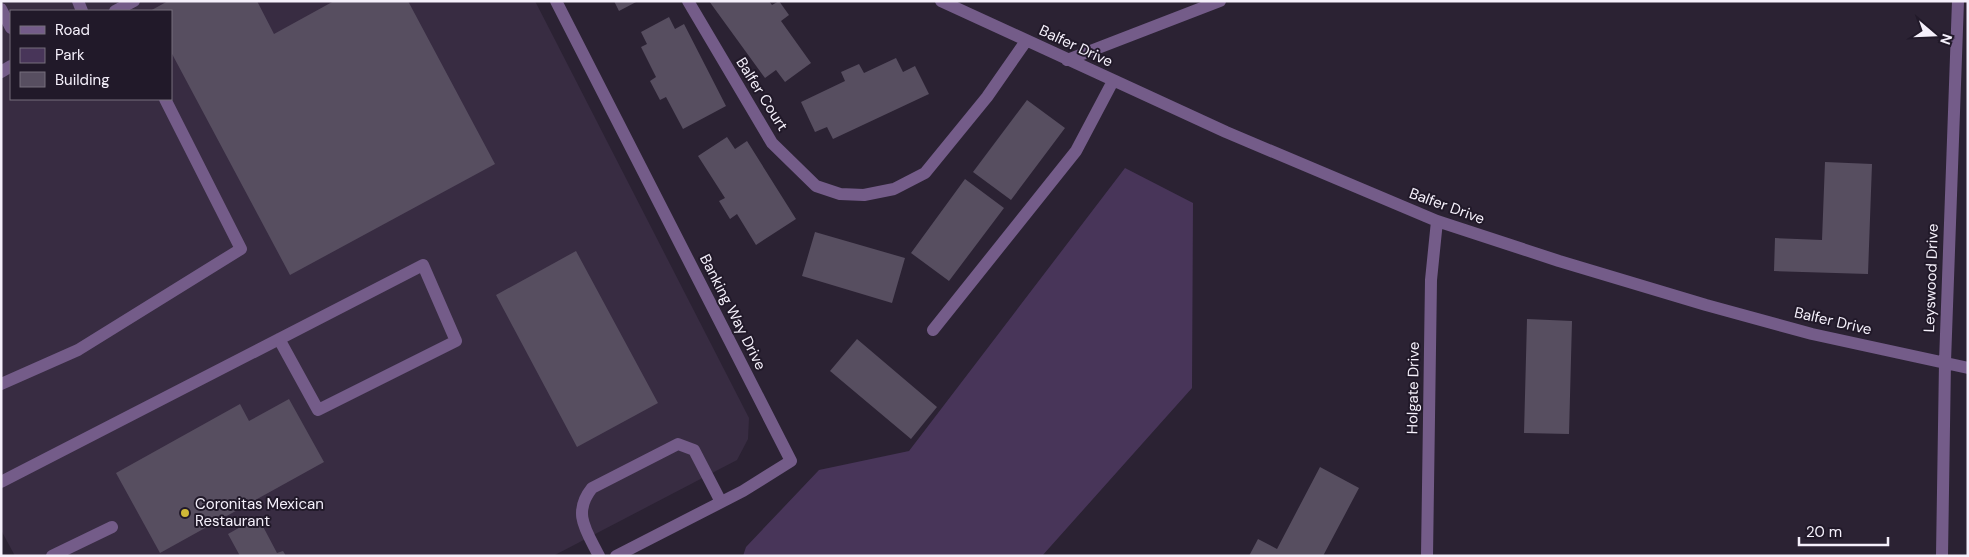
<svg xmlns="http://www.w3.org/2000/svg" width="1969" height="557" viewBox="0 0 1969 557" font-family="'DM Sans',sans-serif">
<style>
.built{fill:#382c42;fill-rule:evenodd}
.green{fill:#483559}
.building{fill:#574e60}
.lines{fill:none;stroke-linecap:round;stroke-linejoin:round}
.minor{stroke:#745c89;stroke-width:12}
.poi-dot{fill:#d0b837;stroke:#211929;stroke-width:2}
.labels{text-anchor:middle;dominant-baseline:central;stroke-width:4;stroke-linejoin:round;paint-order:stroke}
.street-label{font-size:15px;fill:#f5f0fb;stroke:#211929}
.poi-label{font-size:15px;fill:#f5f0fb;stroke:#211929;text-anchor:start}
</style>
<rect width="100%" height="100%" fill="#2b2233"/>
<!-- built -->
<path class="built" d="M1 1H535L749 418 748 439 737 460 553 556H15L1 530ZM11 11H171V99H11Z"/>
<!-- green -->
<path class="green" d="M1125 168 1193 203 1192 388 1042 556H743L746 547 819 470 909 451Z"/>
<!-- building -->
<path class="building" d="M168 1H257L274 34 334 1H408L495 164 290 275 171 52V11H150Z
M614 1H638L619 11Z
M709 1H769L772 5 779 1 789 15 781 21 811 63 785 82 776 70 765 78Z
M669 17 675 29 684 24 726 106 683 129 666 97 660 100 650 81 656 77 641 47 647 44 641 32Z
M896 58 903 72 915 66 929 94 833 139 827 127 815 132 801 102 845 81 841 72 859 64 864 73Z
M1027 100 1065 128 1011 200 973 172Z
M727 137 735 149 747 141 796 219 756 245 737 214 730 219 719 201 725 198 698 156Z
M1825 162 1872 164 1868 274 1774 271 1775 238 1822 240Z
M965 179 1004 208 949 281 911 253Z
M815 232 905 258 892 303 802 276Z
M576 251 658 403 577 447 496 295Z
M1527 319 1572 321 1569 434 1524 433Z
M857 339 937 407 911 439 830 371Z
M289 399 324 462 160 553 116 473 240 404 249 421Z
M1320 467 1359 488 1323 556H1249L1258 539 1277 549Z
M258 517 277 553 283 551 286 556H240L228 534Z"/>
<g class="lines">
<!-- minor -->
<path class="minor" d="M78 1 82 11
M556 1 791 461 743 491 616 556
M688 1 772 143 816 186 840 194 864 195 894 189 925 173 987 97 1026 41
M941 1 1226 132 1437 221 1559 261 1706 305 1812 334 1968 368
M1 9 11 28
M115 11 134 1
M1067 60 1220 1
M1 72 11 66
M933 330 1076 151 1113 81
M1 384 78 350 241 249 165 99
M1 482 423 265 456 341 318 410 279 339
M52 556 112 527
M599 556C586 530 572 513 592 488L678 444 694 450 721 502
M1427 556 1431 280 1437 221
M1942 556 1945 362 1958 1"/>
</g>
<!-- markers -->
<circle class="poi-dot" cx="185" cy="513" r="5"/>
<g class="labels">
<!-- street labels -->
<g class="street-label">
<text transform="translate(1076 46) rotate(25)">Balfer Drive</text>
<text transform="translate(762 94) rotate(58)">Balfer Court</text>
<text transform="translate(1447 206) rotate(20)">Balfer Drive</text>
<text transform="translate(1931 278) rotate(-88)">Leyswood Drive</text>
<text transform="translate(733 312) rotate(63)">Banking Way Drive</text>
<text transform="translate(1833 321) rotate(13)">Balfer Drive</text>
<text transform="translate(1413 388) rotate(-89)">Holgate Drive</text>
</g>
<!-- poi labels -->
<g class="poi-label">
<text x="195" y="504">Coronitas Mexican<tspan x="195" dy="17">Restaurant</tspan></text>
</g>
</g>
<!-- border -->
<rect width="1969" height="557" fill="none" stroke="#f5f0fb" stroke-width="5"/>
<!-- legend -->
<rect x="10" y="10" width="162" height="90" fill="#211929" stroke="#766f7d"/>
<rect x="20" y="26" width="25" height="8" fill="#745c89" stroke="#766f7d"/>
<text x="55" y="35" font-size="15" fill="#f5f0fb">Road</text>
<rect x="20" y="48" width="25" height="15" fill="#483559" stroke="#766f7d"/>
<text x="55" y="60" font-size="15" fill="#f5f0fb">Park</text>
<rect x="20" y="72" width="25" height="15" fill="#574e60" stroke="#766f7d"/>
<text x="55" y="85" font-size="15" fill="#f5f0fb">Building</text>
<!-- north arrow -->
<g transform="translate(1934 35) rotate(109)" stroke="#211929" stroke-width="4" paint-order="stroke">
<path d="M0-4L9 19L0 12L-9 19Z" fill="#f5f0fb"/>
<text y="-8" font-size="14" font-weight="bold" text-anchor="middle" fill="#f5f0fb">N</text>
</g>
<!-- scale -->
<path d="M1799 537v8h89v-8" fill="none" stroke="#f5f0fb" stroke-width="2.5"/>
<text x="1806" y="537" font-size="15" fill="#f5f0fb" stroke="#211929" stroke-width="4" paint-order="stroke">20 m</text>
</svg>
